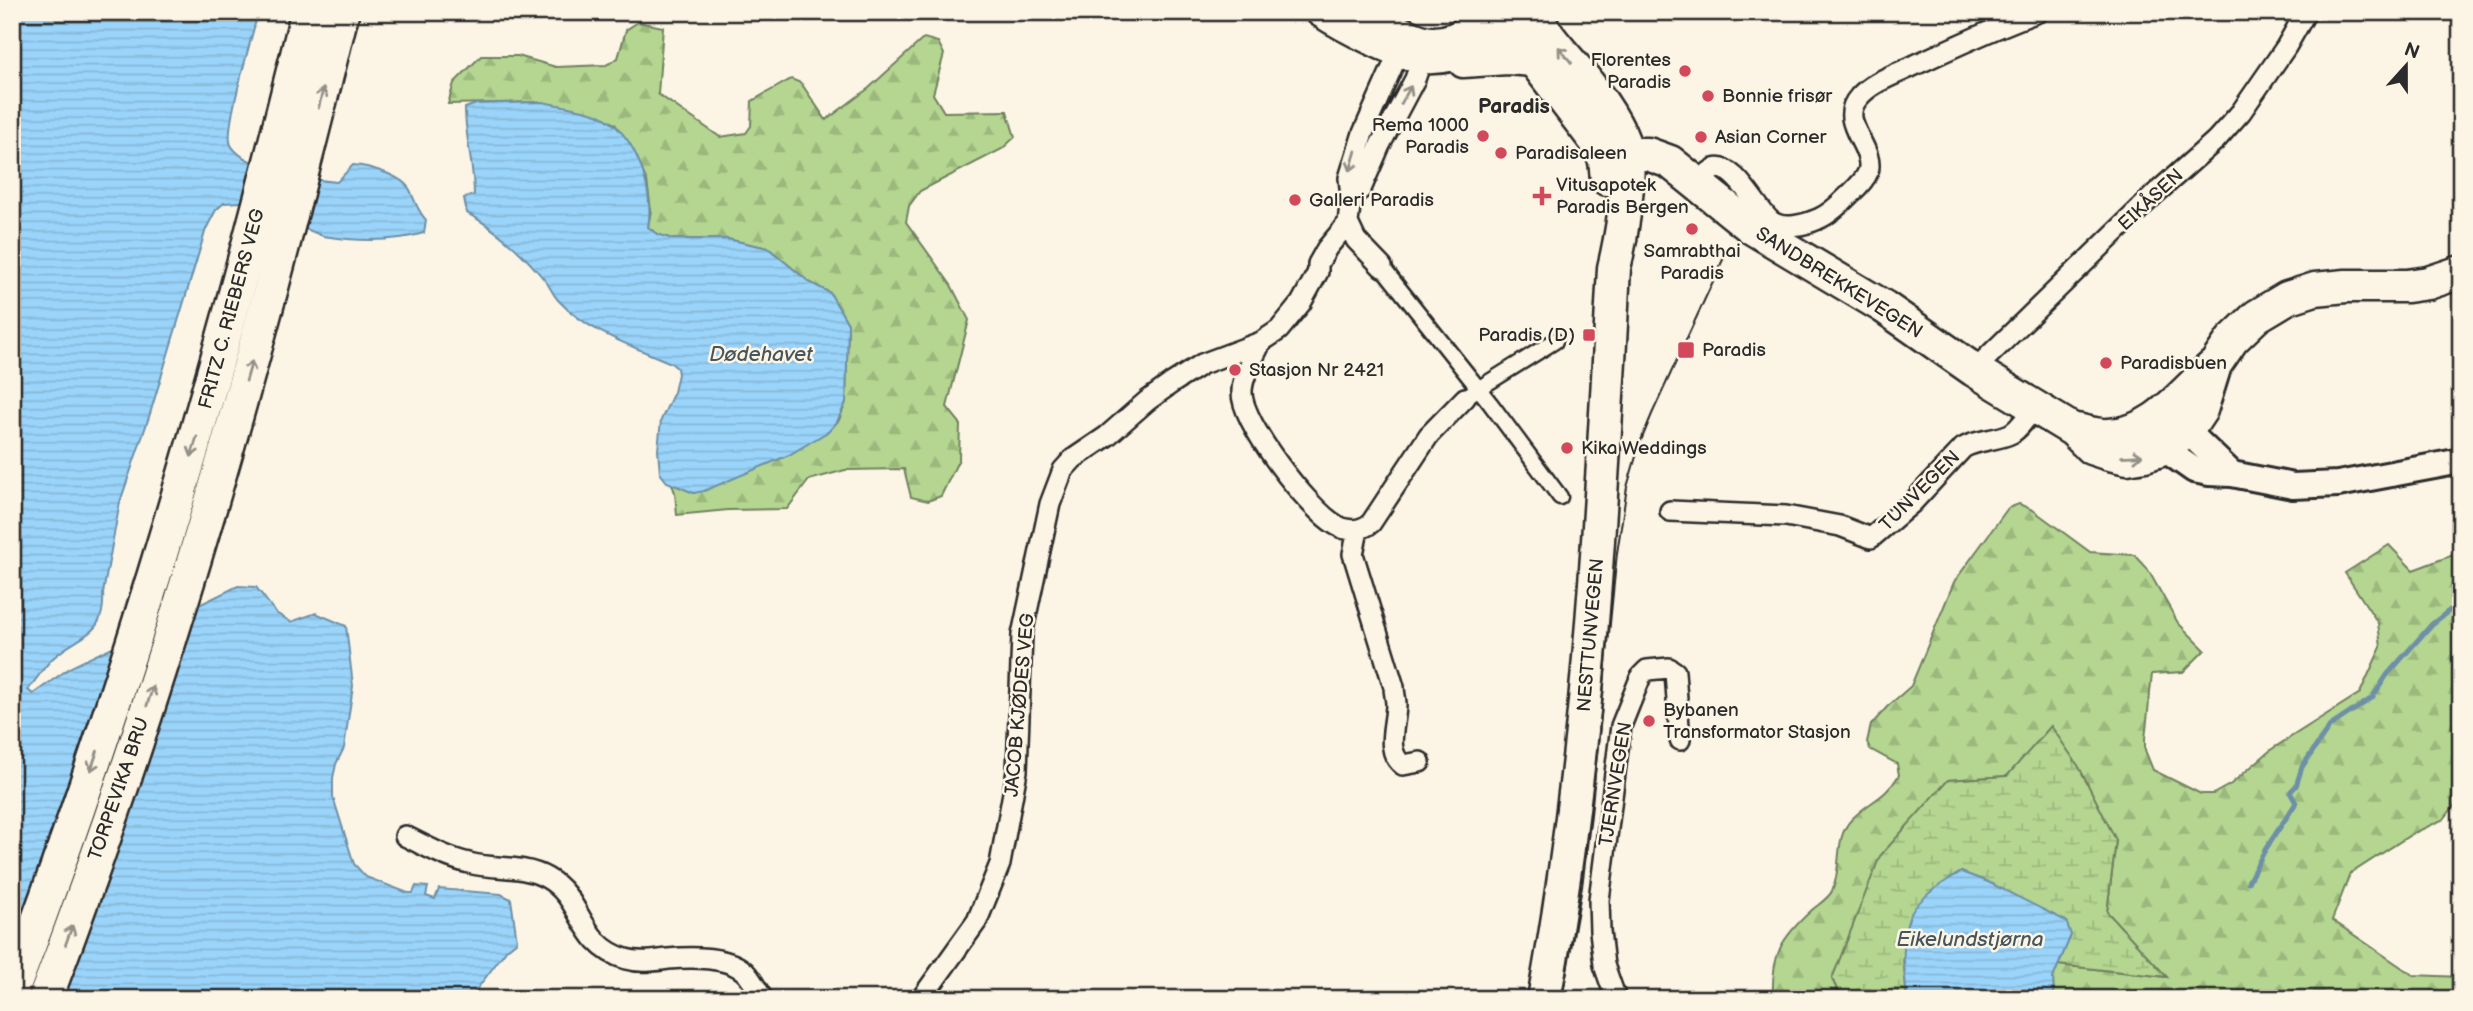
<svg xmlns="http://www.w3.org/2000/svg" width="2473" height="1011" viewBox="0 0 2473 1011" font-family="'Balsamiq Sans',sans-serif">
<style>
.forest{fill:url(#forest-firs);stroke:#70805e;stroke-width:2}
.wetland{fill:url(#wetland-marsh);stroke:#70805e;stroke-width:2}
.water{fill:url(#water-rules);stroke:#6e90a7;stroke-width:2}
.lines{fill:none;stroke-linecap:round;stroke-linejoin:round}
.stream{stroke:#6e90a7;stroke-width:5}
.pedestrian-casing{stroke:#2b2b2b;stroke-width:19}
.minor-casing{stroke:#2b2b2b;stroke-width:24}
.tertiary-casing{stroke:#2b2b2b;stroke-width:30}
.secondary-casing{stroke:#2b2b2b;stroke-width:33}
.primary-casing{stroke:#2b2b2b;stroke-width:37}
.trunk-casing{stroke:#2b2b2b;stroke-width:38}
.pedestrian{stroke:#fcf5e5;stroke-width:14}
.minor{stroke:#fcf5e5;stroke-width:19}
.tertiary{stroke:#fcf5e5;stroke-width:24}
.secondary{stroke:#fcf5e5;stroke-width:28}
.primary{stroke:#fcf5e5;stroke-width:32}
.trunk{stroke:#fcf5e5;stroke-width:33}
.tram{stroke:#2b2b2b;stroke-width:2}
.oneway{stroke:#949088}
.poi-dot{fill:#d1495b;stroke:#fcf5e5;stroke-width:2.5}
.labels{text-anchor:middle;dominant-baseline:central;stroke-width:5;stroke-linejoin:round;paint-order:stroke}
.poi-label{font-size:19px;fill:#2b2b2b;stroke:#fcf5e5;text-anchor:start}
.street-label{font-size:19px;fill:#2b2b2b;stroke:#fcf5e5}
.neighbourhood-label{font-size:21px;font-weight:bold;fill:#2b2b2b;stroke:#fcf5e5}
.water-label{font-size:21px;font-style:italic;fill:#47555f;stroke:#fcf5e5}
</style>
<defs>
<pattern id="forest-firs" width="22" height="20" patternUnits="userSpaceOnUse" patternTransform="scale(1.75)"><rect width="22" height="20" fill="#b4d691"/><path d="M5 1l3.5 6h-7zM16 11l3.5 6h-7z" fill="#9bb87d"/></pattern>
<pattern id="wetland-marsh" width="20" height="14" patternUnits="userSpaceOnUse" patternTransform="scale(1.75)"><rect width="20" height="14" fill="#b4d691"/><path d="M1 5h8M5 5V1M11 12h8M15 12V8" fill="none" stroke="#9bb87d"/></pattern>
<pattern id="water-rules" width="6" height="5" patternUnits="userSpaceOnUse" patternTransform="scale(1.75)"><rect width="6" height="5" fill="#9ad4fa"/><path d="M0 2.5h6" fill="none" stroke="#85b6d6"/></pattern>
</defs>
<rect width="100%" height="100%" fill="#fcf5e5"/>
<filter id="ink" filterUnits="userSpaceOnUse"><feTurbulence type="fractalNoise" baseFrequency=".0143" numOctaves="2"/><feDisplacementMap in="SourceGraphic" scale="14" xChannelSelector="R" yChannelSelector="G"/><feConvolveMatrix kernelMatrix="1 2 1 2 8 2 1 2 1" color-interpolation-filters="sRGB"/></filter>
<g filter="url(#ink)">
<!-- forest -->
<path class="forest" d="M638 22 663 27 658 94 720 137 746 133 751 126 752 101 791 79 801 83 826 120 869 88 924 38 938 42 944 54 933 94 944 112 1007 111 1015 137 1002 149 920 191 909 206 906 222 951 285 969 320 947 407 960 423 959 459 941 496 928 501 911 497 904 469 845 470 809 480 787 509 728 510 677 515 675 493 672 484 694 493 829 431 839 420 846 402 848 324 830 293 809 282 768 248 727 239H672L657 234 648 227 651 210 647 181 630 146 615 124 597 115 538 102 448 104 454 83 481 56H518L556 67 606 65 618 58 626 30Z
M2019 504 2033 510 2090 552 2135 555 2147 568 2178 623 2205 650 2183 672 2152 674 2145 739V750L2153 770 2201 794H2213L2231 784 2272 749 2360 693 2381 647 2378 623 2345 573 2389 545 2413 570 2461 552V797L2444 819 2412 834 2350 874 2332 920 2413 975 2461 977V999H2054L2053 978 2058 965 2166 977 2107 912 2116 840 2007 776 1948 780 1832 979 1842 999H1773C1771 954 1781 938 1813 909 1819 904 1829 898 1832 891 1843 867 1833 838 1852 819 1870 800 1884 800 1899 775L1897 764 1870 749 1867 742 1871 725 1887 707 1911 686 1954 582 2008 508Z"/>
<!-- wetland -->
<path class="wetland" d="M2051 726 2079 767 2116 840 2107 912 2167 977 2058 965 2071 935C2036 909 2003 887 1961 872L1903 958 1907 999H1842L1832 979 1880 856 1948 780 2007 776Z"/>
<!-- water -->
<path class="water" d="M12 12H258C253 35 223 130 231 145 244 169 312 180 337 182L353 165C368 166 402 175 410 190 415 201 417 210 426 220L424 233C393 242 355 241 323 236L240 202 224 203 216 210 206 229 149 417 120 502 103 593C106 638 78 634 52 659 43 668 36 680 28 690L33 694 71 667 238 586 256 587 276 613 291 622 316 613 346 626 353 686 344 748 336 764 333 778V797L354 864 366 877 408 893H413L416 886 428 887 426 896 435 899 439 889 501 894 511 899 517 941 507 949 474 993 458 999H12Z
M543 102C560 106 580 108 597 114 635 129 655 190 648 227L657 234 672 239H727L768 248 809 282 830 293 848 324 846 402 837 422 829 431 789 455 704 491 694 493 667 482 660 473 658 450 661 420 674 392 678 374 677 368 671 363C632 346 588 332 559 301 554 296 551 289 547 283 526 256 497 229 467 213L464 198 474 195C474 165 465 138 465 108L476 104Z
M1961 872 1988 882 2066 921 2071 935 2053 978 2054 999H1907C1905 976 1900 940 1909 918 1916 899 1945 881 1961 872Z"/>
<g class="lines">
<!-- stream -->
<path class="stream" d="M2248 882 2265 850 2296 803 2290 792 2296 786 2302 767 2330 726 2372 698 2387 675 2432 624 2450 610 2461 606"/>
<defs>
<path id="pedestrian" d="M1382 267 1490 403 1560 497
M1470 394 1555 341"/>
<path id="minor" d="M1698 183C1703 178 1708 172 1714 169 1735 162 1757 210 1771 221 1783 230 1805 225 1818 219 1828 215 1839 205 1847 197 1854 190 1864 182 1868 172 1876 148 1836 122 1859 97 1873 81 1897 74 1915 65 1956 46 1996 27 2038 12
M1351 197 1361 189 1380 145 1415 79 1422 59 1417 38 1399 52 1363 133 1349 178 1351 197 1348 223 1356 240 1382 267
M1261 342C1255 356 1242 375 1242 392 1241 422 1309 510 1336 525 1347 532 1361 531 1371 523L1429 435 1465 398
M1974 370 2155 194 2216 140 2241 112 2286 47 2306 12
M1670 511 1786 516 1840 526 1871 538 1912 503 1963 448C1978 439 1997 441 2012 433 2021 427 2028 416 2034 407
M1358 530 1353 554 1394 687C1394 693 1396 699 1396 704 1396 725 1384 751 1403 765L1420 762
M405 836C425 846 447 858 469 863 495 870 522 864 547 878 584 899 578 945 626 959 640 963 654 961 668 959 690 957 728 956 745 972 752 979 757 990 763 999
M921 999 977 921 1000 864 1017 771 1022 635 1050 504 1063 470 1073 459 1107 436 1147 401 1172 383 1202 364 1261 342 1279 330 1301 303 1318 272V264L1327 248 1348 223
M1616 999 1604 965 1600 931 1599 900 1621 726 1641 676 1647 670 1669 668 1675 672 1680 740"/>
<path id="tertiary" d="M2172 424 2187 431 2232 474
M2161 431 2164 449 2194 470 2209 473 2232 474 2293 486 2338 484 2461 461"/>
<path id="secondary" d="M1320 12C1341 26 1401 58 1425 59 1459 61 1505 40 1530 19
M1366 12C1384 21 1412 40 1431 41 1460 43 1480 16 1507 13 1514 12 1522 14 1529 15
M1463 63 1507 60 1534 62"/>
<path id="primary" d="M1506 12 1513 33 1597 143 1605 160 1607 179
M1534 12C1545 36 1566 56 1583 77 1598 96 1624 131 1627 156 1630 186 1621 239 1614 268 1601 513 1589 757 1544 999
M1605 160 1627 154H1648L1670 162 1752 228 1884 307 1974 370 2073 430 2091 448 2109 454 2127 458 2145 455 2164 449 2187 431 2201 410 2215 365 2232 340 2257 316 2287 298 2315 289 2346 286H2407L2428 283 2461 272
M2076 430C2087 432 2099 436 2109 435 2155 433 2182 393 2213 366"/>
<path id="trunk" d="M12 991C133 672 227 344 308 12
M45 999C168 678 260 346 342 12"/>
</defs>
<!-- pedestrian casing -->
<use href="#pedestrian" class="pedestrian-casing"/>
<!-- minor casing -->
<use href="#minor" class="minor-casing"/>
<!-- tertiary casing -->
<use href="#tertiary" class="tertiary-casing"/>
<!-- secondary casing -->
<use href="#secondary" class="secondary-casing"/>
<!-- primary casing -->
<use href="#primary" class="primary-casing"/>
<!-- trunk casing -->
<use href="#trunk" class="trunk-casing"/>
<!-- pedestrian -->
<use href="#pedestrian" class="pedestrian"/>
<!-- minor -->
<use href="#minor" class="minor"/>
<!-- tertiary -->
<use href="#tertiary" class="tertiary"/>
<!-- secondary -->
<use href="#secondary" class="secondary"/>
<!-- primary -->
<use href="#primary" class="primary"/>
<!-- trunk -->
<use href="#trunk" class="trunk"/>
<!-- tram -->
<path class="tram" d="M1562 999 1582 887 1591 815 1617 553 1627 487 1640 443 1652 414 1726 253"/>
</g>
<!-- one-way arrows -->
<defs><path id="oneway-shaft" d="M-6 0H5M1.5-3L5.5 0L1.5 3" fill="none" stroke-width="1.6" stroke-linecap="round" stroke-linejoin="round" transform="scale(1.75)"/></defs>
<g class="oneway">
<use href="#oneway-shaft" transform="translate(1565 55) rotate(-129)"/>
<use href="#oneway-shaft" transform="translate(1406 95) rotate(-61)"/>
<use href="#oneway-shaft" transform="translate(321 98) rotate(-76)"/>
<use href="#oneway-shaft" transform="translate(1353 161) rotate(106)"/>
<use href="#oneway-shaft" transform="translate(249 371) rotate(-74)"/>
<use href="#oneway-shaft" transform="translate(194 447) rotate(106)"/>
<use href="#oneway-shaft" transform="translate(2132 456) rotate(-3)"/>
<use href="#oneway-shaft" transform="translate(150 696) rotate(-72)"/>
<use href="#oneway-shaft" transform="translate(94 761) rotate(109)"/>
<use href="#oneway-shaft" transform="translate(69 935) rotate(-70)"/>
</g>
</g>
<!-- markers -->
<g class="poi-dot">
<circle cx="1685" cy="71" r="7"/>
<circle cx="1708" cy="96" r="7"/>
<circle cx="1483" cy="136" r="7"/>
<circle cx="1701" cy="137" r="7"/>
<circle cx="1501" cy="153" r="7"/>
<path d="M1538.5 185.5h7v7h7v7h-7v7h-7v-7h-7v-7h7z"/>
<circle cx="1295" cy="200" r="7"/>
<circle cx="1692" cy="229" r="7"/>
<rect x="1582" y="328" width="14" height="14" rx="3.5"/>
<rect x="1677" y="341" width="18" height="18" rx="3.5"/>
<circle cx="2106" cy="363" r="7"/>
<circle cx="1235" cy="370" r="7"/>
<circle cx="1567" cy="448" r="7"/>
<circle cx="1649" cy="721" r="7"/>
</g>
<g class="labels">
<!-- poi labels -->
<g class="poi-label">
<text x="1671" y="60" text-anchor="end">Florentes<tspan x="1671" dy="22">Paradis</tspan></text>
<text x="1722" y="96">Bonnie frisør</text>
<text x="1469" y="125" text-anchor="end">Rema 1000<tspan x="1469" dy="22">Paradis</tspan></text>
<text x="1715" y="137">Asian Corner</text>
<text x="1515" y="153">Paradisaleen</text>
<text x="1556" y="185">Vitusapotek<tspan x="1556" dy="22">Paradis Bergen</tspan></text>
<text x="1309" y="200">Galleri Paradis</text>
<text x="1692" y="251" text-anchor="middle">Samrabthai<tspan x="1692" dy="22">Paradis</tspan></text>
<text x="1575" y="335" text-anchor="end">Paradis (D)</text>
<text x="1702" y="350">Paradis</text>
<text x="2120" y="363">Paradisbuen</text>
<text x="1249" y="370">Stasjon Nr 2421</text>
<text x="1581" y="448">Kika Weddings</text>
<text x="1663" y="710">Bybanen<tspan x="1663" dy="22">Transformator Stasjon</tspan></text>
</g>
<!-- street labels -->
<g class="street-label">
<text transform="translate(2151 200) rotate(-43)">EIKÅSEN</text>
<text transform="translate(1839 283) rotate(32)">SANDBREKKEVEGEN</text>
<text transform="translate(232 309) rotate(-75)">FRITZ C. RIEBERS VEG</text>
<text transform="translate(1920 491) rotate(-45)">TUNVEGEN</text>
<text transform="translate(1591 635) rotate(-85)">NESTTUNVEGEN</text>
<text transform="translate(1020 705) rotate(-85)">JACOB KJØDES VEG</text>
<text transform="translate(1616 784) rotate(-81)">TJERNVEGEN</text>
<text transform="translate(119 789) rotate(-71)">TORPEVIKA BRU</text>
</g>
<!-- neighbourhood labels -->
<g class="neighbourhood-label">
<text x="1514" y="106">Paradis</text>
</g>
<!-- water labels -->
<g class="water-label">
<text x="761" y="354">Dødehavet</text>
<text x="1970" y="939">Eikelundstjørna</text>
</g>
</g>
<!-- margin -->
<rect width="2473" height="1011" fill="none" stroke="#fcf5e5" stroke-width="42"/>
<rect x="21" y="21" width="2431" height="969" fill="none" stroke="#2b2b2b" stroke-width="2.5" filter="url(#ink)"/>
<!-- north arrow -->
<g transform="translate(2406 66) rotate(21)" stroke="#fcf5e5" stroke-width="5" paint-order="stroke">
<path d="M0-5L12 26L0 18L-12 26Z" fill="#2b2b2b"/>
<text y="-10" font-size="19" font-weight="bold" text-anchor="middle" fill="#2b2b2b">N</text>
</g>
</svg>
